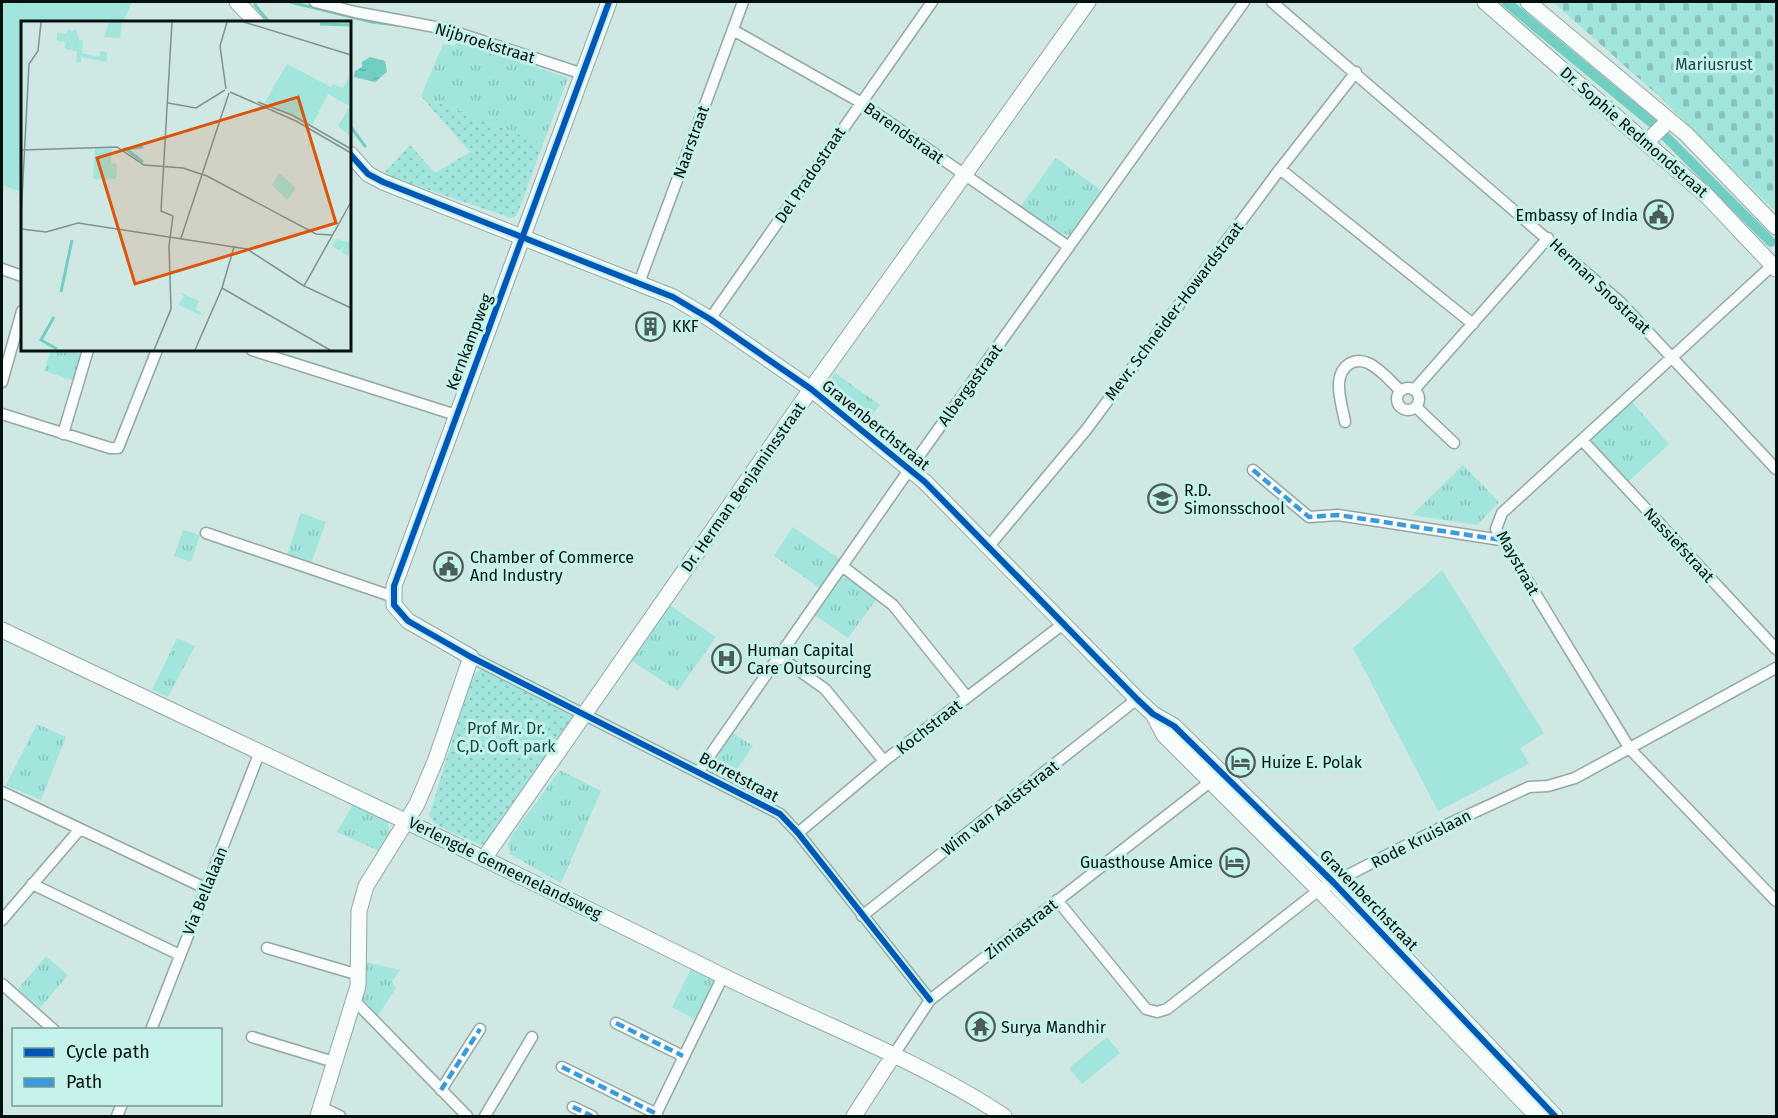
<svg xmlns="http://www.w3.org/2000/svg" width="1778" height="1118" viewBox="0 0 1778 1118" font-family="'Fira Sans',sans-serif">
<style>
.grass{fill:url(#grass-tufts)}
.cemetery{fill:url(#cemetery-stones)}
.park{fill:url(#park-dots)}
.pitch{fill:#a1e5dc}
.water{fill:url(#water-ripples)}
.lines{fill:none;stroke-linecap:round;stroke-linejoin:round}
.stream{stroke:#72cdc2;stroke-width:3}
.canal{stroke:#72cdc2;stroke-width:10}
.street-casing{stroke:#95a7a4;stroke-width:13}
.secondary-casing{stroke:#95a7a4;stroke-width:17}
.street{stroke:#f8fcfb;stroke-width:10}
.secondary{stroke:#f8fcfb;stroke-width:15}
.quiet{stroke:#399ade;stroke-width:4.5;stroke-dasharray:9 4.5;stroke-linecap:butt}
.cycleway-casing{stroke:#c5f2eb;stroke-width:10}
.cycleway{stroke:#0057b8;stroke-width:6}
.labels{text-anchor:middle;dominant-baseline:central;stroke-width:6;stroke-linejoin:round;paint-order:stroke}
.street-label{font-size:16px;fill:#031210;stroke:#c5f2eb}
.park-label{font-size:16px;fill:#164a44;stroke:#c5f2eb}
.poi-label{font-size:16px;fill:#031210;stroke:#c5f2eb;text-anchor:start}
.inset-river{fill:none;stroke:#72cdc2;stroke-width:3}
.inset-road{fill:none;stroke:#7e928f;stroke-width:1.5}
.view{fill:#dd550c;fill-opacity:0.15;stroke:#dd550c;stroke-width:3}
.inset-edge{fill:none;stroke:#031210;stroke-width:3}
</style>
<defs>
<pattern id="grass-tufts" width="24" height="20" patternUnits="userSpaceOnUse" patternTransform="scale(1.5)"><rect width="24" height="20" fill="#a1e5dc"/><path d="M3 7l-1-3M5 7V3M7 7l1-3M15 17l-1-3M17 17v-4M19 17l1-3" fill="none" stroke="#89c3bc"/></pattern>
<pattern id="cemetery-stones" width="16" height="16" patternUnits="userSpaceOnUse" patternTransform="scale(1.5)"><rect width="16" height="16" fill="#a1e5dc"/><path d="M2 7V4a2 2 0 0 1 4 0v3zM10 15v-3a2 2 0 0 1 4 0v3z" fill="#89c3bc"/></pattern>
<pattern id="park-dots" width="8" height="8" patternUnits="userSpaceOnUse" patternTransform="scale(1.5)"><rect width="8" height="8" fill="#a1e5dc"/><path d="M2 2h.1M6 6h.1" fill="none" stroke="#89c3bc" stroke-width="1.8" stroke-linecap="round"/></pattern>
<pattern id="water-ripples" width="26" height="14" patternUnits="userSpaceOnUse" patternTransform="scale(1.5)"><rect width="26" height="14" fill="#72cdc2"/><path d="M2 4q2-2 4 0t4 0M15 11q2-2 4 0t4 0" fill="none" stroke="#61afa6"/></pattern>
</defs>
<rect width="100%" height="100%" fill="#d0e8e4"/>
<!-- grass -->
<path class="grass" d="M457 40 568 78 543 144 421 96 443 44 455 46Z
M1056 158 1101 190 1069 235 1056 232 1020 207Z
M51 350H67L84 355 75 381 44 371Z
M835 373 880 405 864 425 827 396 825 388Z
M1631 401 1669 444 1627 483 1589 442Z
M1463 465 1499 502 1477 525 1412 515Z
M301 513 326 522 310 566 286 558Z
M793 527 841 560 821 589 774 556Z
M183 530 200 535 191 562 174 556Z
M842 578H851L878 597 848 638 813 614 837 581Z
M668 604 716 637 678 691 629 659Z
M177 638 195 646 168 697 152 690Z
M37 724 66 737 41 800 6 785Z
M733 733 753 746 729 780 710 768Z
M560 770 601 791 561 883 510 854 508 844 512 835Z
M353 804 388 821 390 833 379 851 337 832Z
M46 956 68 975 40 1008 18 989Z
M366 962 400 970 392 982 396 988 377 1017 370 1010V1006L360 996Z
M693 965 718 979 697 1021 672 1007Z"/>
<!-- cemetery -->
<path class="cemetery" d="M1553 2H1776V212L1662 99Z"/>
<!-- park -->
<path class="park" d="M421 96 543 144 517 215 511 218 383 174 410 145 435 173 470 152Z
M480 670H490L571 713 573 718 486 844 481 845 436 825 429 816 472 676Z"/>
<!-- pitch -->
<path class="pitch" d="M2 2H132L123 22H22V192L2 185Z
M1442 570 1544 733 1520 748 1529 764 1438 811 1353 648Z
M1107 1037 1120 1053 1082 1084 1069 1068Z"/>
<!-- water -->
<path class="water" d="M370 57 385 61 387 72 375 82 354 77 355 71 362 67V62Z"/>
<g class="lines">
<!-- stream -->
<path class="stream" d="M256 2 255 5 269 22
M290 2 372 22 396 25
M350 126 365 146"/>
<!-- canal -->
<path class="canal" d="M1506 2 1652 123
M1665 136 1771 242"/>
<defs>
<path id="street" d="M315 2 355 12 446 29 583 74
M1272 2 1620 302 1776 469
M733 30 860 102 1069 247
M1280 169 1473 324
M1776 262 1502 513 1496 529 1630 749 1776 901
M2 269 22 276
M639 283 743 2
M710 319 932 2
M252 350 456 415
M2 382 22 311
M1397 399a11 11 0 1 1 22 0a11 11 0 1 1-22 0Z
M1414 390 1548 238
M1416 407 1454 443
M2 414 110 448H118L157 350
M1345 422C1342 404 1331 376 1349 364 1355 360 1361 360 1368 363 1380 368 1391 382 1401 391
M63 434 88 350
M1582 440 1776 649
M1253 470 1309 517 1338 515 1501 540
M206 533 394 597
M989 546 1086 430 1280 169 1356 72
M842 566 893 605 967 697
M471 657 780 814 798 833 930 1000
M780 657 825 689 884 761
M699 771 909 470 1244 2
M2 792 205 888
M798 833 884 761 1063 624
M32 884 180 955
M1057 900 1146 1009 1157 1012 1167 1009 1319 890 1440 828 1529 787 1548 786 1575 778 1776 668
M862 916 1137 699
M2 920 80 829
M267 948 359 975
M2 984 54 1030
M354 1000 467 1116
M616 1023 683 1056
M151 1030 259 754
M252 1037 334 1062
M893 1056 930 1000 1215 778
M562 1067 657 1114
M441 1090 480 1029
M321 1107 340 1116
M573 1107 592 1116
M117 1116 122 1104
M485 1116 532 1037
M655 1116 723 976"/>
<path id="secondary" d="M237 2 256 22
M1485 2 1708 197 1776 269
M1528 2 1686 134 1776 227
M1647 142 1669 120
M350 154 368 174 383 182 673 297 710 319 811 389 925 482 1137 699 1153 714 1174 726 1334 883 1555 1116
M2 630C241 744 482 855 719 974 813 1021 916 1058 1004 1116
M1153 714 1164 735 1319 890 1537 1116
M485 857 811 389 1088 2
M318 1116 358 986 359 911 366 886 417 804 436 759 471 657 408 621 394 605V586L609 2
M854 1116 893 1056"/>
</defs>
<!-- street casing -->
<use href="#street" class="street-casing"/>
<!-- secondary casing -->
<use href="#secondary" class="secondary-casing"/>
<!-- street -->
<use href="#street" class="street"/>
<!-- secondary -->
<use href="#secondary" class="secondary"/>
<!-- quiet -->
<path class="quiet" d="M1253 470 1309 517 1338 515 1501 540
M616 1023 683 1056
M562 1067 657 1114
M441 1090 480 1029
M573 1107 592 1116"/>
<defs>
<path id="cycleway" d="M609 2 394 586V605L408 621 471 657 780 814 798 833 930 1000
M350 154 368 174 383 182 673 297 710 319 811 389 925 482 1137 699 1153 714 1174 726 1334 883 1555 1116"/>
</defs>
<!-- cycleway casing -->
<use href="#cycleway" class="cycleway-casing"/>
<!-- cycleway -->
<use href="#cycleway" class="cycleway"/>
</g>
<!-- icons -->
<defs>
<symbol id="civic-ring" viewBox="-11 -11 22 22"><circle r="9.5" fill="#c5f2eb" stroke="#4b5d5a" stroke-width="1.5"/><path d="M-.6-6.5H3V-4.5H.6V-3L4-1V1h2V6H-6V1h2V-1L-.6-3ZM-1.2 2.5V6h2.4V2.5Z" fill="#4b5d5a"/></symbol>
<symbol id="building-ring" viewBox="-11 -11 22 22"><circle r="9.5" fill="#c5f2eb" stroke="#4b5d5a" stroke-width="1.5"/><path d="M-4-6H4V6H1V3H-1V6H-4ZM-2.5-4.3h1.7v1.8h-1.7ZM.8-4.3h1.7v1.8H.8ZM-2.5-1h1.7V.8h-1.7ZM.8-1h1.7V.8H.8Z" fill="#4b5d5a"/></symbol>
<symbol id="school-ring" viewBox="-11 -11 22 22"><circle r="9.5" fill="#c5f2eb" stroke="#4b5d5a" stroke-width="1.5"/><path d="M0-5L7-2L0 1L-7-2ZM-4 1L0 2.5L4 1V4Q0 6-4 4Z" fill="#4b5d5a"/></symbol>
<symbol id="hospital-ring" viewBox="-11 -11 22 22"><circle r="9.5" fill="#c5f2eb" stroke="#4b5d5a" stroke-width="1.5"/><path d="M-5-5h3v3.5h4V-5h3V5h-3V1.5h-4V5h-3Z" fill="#4b5d5a"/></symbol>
<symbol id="hotel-ring" viewBox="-11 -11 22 22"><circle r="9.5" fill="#c5f2eb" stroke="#4b5d5a" stroke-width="1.5"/><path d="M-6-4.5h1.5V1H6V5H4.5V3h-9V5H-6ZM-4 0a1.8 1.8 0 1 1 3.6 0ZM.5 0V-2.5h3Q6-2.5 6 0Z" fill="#4b5d5a"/></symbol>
<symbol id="temple-ring" viewBox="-11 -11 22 22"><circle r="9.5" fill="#c5f2eb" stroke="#4b5d5a" stroke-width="1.5"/><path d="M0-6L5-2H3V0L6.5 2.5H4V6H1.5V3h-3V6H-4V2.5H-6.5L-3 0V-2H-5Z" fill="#4b5d5a"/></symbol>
</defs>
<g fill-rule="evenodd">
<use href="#civic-ring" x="1642" y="198" width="33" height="33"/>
<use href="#building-ring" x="634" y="310" width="33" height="33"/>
<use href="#school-ring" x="1146" y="482" width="33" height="33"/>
<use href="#civic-ring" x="432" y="550" width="33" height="33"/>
<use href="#hospital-ring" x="710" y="642" width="33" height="33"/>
<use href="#hotel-ring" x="1224" y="746" width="33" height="33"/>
<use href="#hotel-ring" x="1218" y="846" width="33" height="33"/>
<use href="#temple-ring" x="964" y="1010" width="33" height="33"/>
</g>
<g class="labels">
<!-- street labels -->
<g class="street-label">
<text transform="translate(485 43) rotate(17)">Nijbroekstraat</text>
<text transform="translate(1634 132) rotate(41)">Dr. Sophie Redmondstraat</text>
<text transform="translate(904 133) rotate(35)">Barendstraat</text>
<text transform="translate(691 142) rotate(-70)">Naarstraat</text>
<text transform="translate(810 175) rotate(-56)">Del Pradostraat</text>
<text transform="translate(1600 286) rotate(43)">Herman Snostraat</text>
<text transform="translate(1174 311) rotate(-53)">Mevr. Schneider-Howardstraat</text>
<text transform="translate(469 342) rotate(-69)">Kernkampweg</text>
<text transform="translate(970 385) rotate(-54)">Albergastraat</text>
<text transform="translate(876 425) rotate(39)">Gravenberchstraat</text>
<text transform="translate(743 487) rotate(-55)">Dr. Herman Benjaminsstraat</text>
<text transform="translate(1679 545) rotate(47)">Nassiefstraat</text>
<text transform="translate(1518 563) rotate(61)">Maystraat</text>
<text transform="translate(929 727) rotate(-38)">Kochstraat</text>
<text transform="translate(739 777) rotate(28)">Borretstraat</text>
<text transform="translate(1000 808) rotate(-38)">Wim van Aalststraat</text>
<text transform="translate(1421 839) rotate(-27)">Rode Kruislaan</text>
<text transform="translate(505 868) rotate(26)">Verlengde Gemeenelandsweg</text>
<text transform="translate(205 891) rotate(-68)">Via Bellalaan</text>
<text transform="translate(1369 900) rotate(46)">Gravenberchstraat</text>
<text transform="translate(1021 929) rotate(-38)">Zinniastraat</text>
</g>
<!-- park labels -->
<g class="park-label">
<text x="1714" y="64">Mariusrust</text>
<text x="506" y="728">Prof Mr. Dr.<tspan x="506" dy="18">C,D. Ooft park</tspan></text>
</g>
<!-- poi labels -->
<g class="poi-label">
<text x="1638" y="215" text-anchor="end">Embassy of India</text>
<text x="672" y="326">KKF</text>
<text x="1184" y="490">R.D.<tspan x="1184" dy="18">Simonsschool</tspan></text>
<text x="470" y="557">Chamber of Commerce<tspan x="470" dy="18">And Industry</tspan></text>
<text x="747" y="650">Human Capital<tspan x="747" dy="18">Care Outsourcing</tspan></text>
<text x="1261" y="762">Huize E. Polak</text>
<text x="1213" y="862" text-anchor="end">Guasthouse Amice</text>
<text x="1001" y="1027">Surya Mandhir</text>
</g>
</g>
<!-- overview -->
<g transform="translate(21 21)">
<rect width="330" height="330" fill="#d0e8e4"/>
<path d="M88 1H101L99 17 83 16ZM47 8 53 10 50 29 44 28V21L36 20V12L45 13ZM79 30 86 31V41L60 36V41H55L56 31 79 36ZM315 218 330 222 327 235 320 231 325 223 319 230 311 225ZM158 271 178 280 175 288 180 291 179 294 158 284 163 275Z" fill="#a1e5dc"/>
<path d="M54 6 58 19H62L61 32 50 29Z" fill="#a1e5dc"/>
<path d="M266 43 310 66 312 63 322 67 327 58 330 60V86L307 73 291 104 244 81ZM328 87 330 88V116L317 105Z" fill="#a1e5dc"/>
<path d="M74 127H91L90 142 96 143 95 158H72ZM258 152 275 167 266 179 251 164Z" fill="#a1e5dc"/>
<path class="inset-river" d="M299 3 330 4M122 126 105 128 122 141M40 271 51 219M33 296 20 319 36 328"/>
<path class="inset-road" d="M223 1 330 34M205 68 199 25 206 1M209 71 275 100 330 132M237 81 271 94 330 128M147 82 175 87 204 69M0 129 96 126 123 144 162 147 186 155 295 213 311 214M330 181 283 265 330 287M0 197 8 43 17 30 20 1M0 208 25 211 57 202 226 228 283 265M160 217 208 72M201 267 309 329M133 329 150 288 148 225 152 195 140 190 151 1M174 329 201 267 213 226"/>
<path class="view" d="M277 76 315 202 114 263 76 137Z"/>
<rect width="330" height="330" class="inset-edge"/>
</g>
<!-- border -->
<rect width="1778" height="1118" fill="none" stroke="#031210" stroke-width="6"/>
<!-- legend -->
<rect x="12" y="1028" width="210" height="78" fill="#c5f2eb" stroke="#779893" stroke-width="1.5"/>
<rect x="24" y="1048" width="30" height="9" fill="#0057b8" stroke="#779893" stroke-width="1.5"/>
<text x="66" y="1058" font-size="18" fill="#031210">Cycle path</text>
<rect x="24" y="1078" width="30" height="9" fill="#399ade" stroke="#779893" stroke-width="1.5"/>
<text x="66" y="1088" font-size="18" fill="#031210">Path</text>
</svg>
